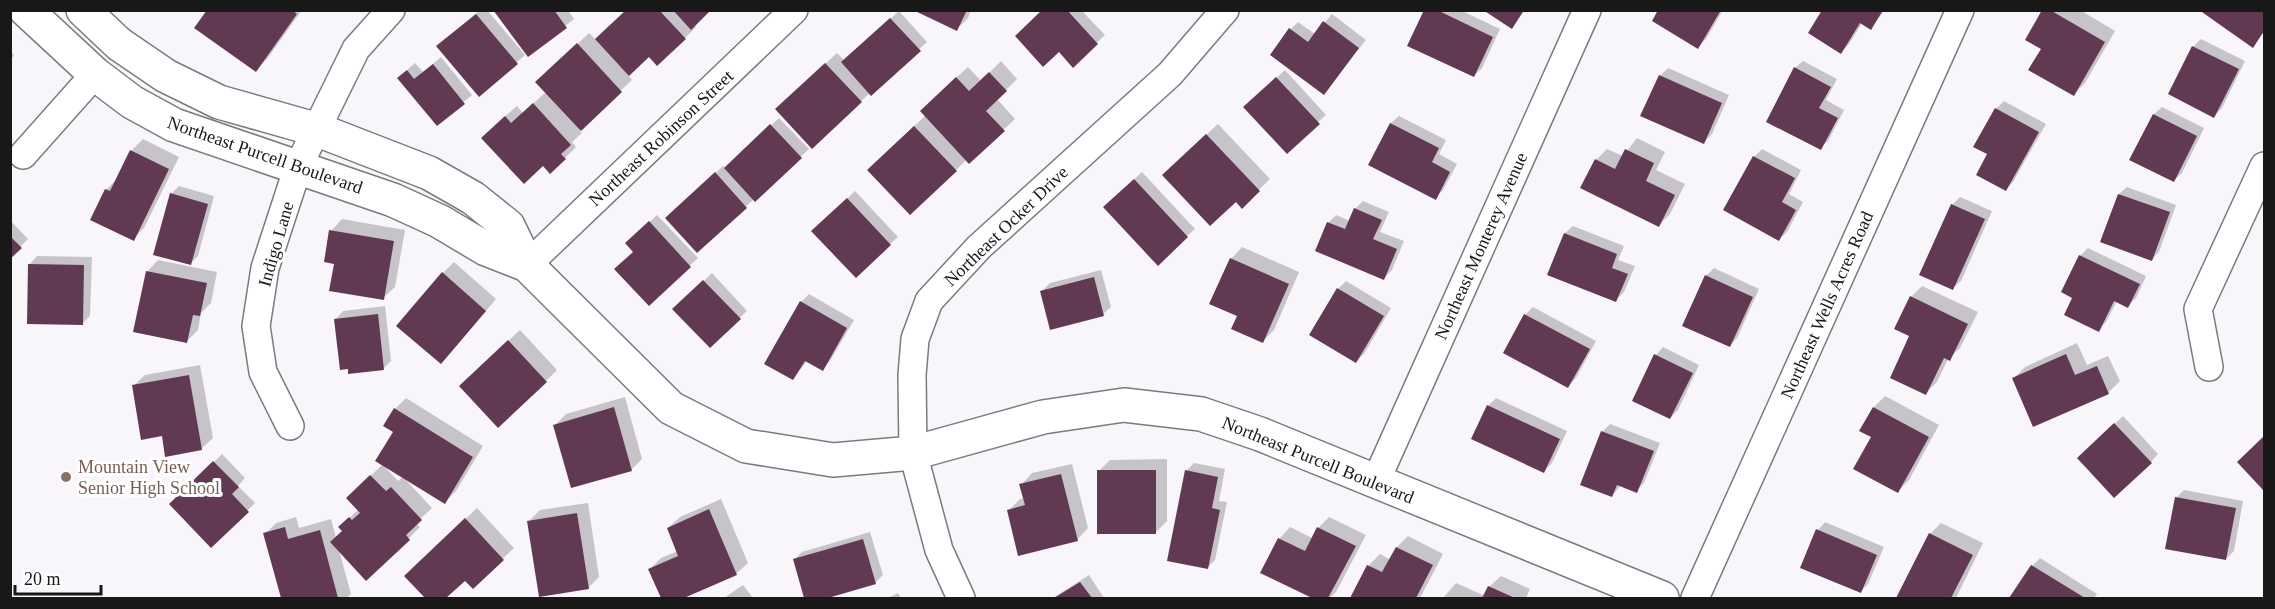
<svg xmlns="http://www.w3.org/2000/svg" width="2275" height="609" viewBox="0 0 2275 609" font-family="'Times New Roman',serif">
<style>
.shadow{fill:#0003;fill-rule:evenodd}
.building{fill:#623952}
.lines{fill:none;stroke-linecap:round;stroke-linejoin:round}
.street-casing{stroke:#7d7a7f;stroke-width:30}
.secondary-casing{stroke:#7d7a7f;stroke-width:36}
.street{stroke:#fff;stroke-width:27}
.secondary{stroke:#fff;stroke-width:33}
.education-dot{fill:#8d6e63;stroke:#fff;stroke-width:2}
.labels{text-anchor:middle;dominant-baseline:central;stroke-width:6;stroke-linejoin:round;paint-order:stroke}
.street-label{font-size:18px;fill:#191819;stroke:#fff}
.education-label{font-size:18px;fill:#785e54;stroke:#fff;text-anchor:start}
</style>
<rect width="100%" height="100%" fill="#f8f6fb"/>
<!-- shadow -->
<path class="shadow" d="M209 10H302L267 59 255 70Z
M480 10H487L525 55 479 95 446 39Z
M495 10H568L574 19 528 55Z
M627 10H709L694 24 696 27 685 38 649 55 628 75 632 80 579 130 582 133 572 142 576 147 565 158 494 126 517 106 523 113 546 92 549 71 589 33 596 40Z
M917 10H971L968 18 957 29Z
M1043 10H1081L1105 35 1073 65Z
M1426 10H1460L1500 29 1482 68 1474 76Z
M1486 10H1525L1512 27Z
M1660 10H1723L1706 39 1698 47Z
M1824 10H1885L1871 28 1862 23 1849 44 1841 52Z
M2044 10H2080L2115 31 2085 83 2074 94 2043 48Z
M2203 10H2264V32L2252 46Z
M899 11 927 42 861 101 788 98 837 53 845 61Z
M1332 14 1366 40 1324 93 1291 29 1298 22 1315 34Z
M2201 39 2245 61 2222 108 2214 116 2193 47Z
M10 49 14 56 10 59Z
M441 57 472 95 437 124 407 70 415 63 423 72Z
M1001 61 1017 79 997 99 1015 119 969 162 967 159 956 170 880 158 926 115 933 99 968 67 981 81Z
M1803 61 1837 79 1826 100 1844 110 1828 141 1820 148 1795 68Z
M1668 68 1729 95 1712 134 1704 142 1660 76Z
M1285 70 1326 115 1318 122 1253 100Z
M2004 101 2046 124 2013 182 2006 189 1989 154 1975 146 1996 109Z
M2162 107 2204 128 2182 173 2174 180 2132 159 2154 114Z
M1399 116 1446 140 1439 154 1457 164 1443 190 1435 198 1370 164 1391 123Z
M779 118 809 149 697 251 674 210 723 166 725 168Z
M1218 124 1270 179 1242 206 1236 200 1175 164Z
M1637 138 1665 152 1656 170 1685 184 1670 214 1659 225 1596 160 1607 149 1623 156Z
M143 139 179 157 144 228 133 239 106 190 117 179 132 150Z
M1762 149 1801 170 1789 194 1803 202 1787 232 1779 239 1725 210 1754 157Z
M1142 172 1195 229 1187 236 1105 207Z
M179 186 214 196 198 256 190 264 171 194Z
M2127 187 2176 205 2159 252 2151 260 2119 194Z
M855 191 898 237 890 244 821 223Z
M1960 197 1992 211 1961 281 1953 288 1921 275 1952 205Z
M1363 201 1389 212 1380 232 1404 241 1392 270 1384 278 1328 223 1336 215 1350 221 1355 209Z
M657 215 698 258 649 304 635 251 627 243Z
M342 219 405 230 395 287 383 298 336 263 331 231Z
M10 220 28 239 10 257Z
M1573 226 1624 246 1618 260 1635 266 1624 292 1616 300 1549 274 1565 233Z
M1242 247 1299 272 1274 330 1263 341 1239 316 1231 259Z
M2088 248 2146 276 2136 298 2128 306 2117 301 2106 322 2098 330 2074 297 2080 256Z
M37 256 92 257 90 316 82 324 30 264Z
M158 260 217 272 211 303 201 313 198 330 187 341 147 272Z
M454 262 496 299 452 351 443 273Z
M1714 268 1759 289 1737 338 1729 346 1706 276Z
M1101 270 1111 307 1103 314 1042 291 1050 283Z
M712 273 747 311 710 346 675 309Z
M1346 281 1391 308 1364 354 1356 361 1338 289Z
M1922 286 1978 312 1960 348 1948 359 1937 382 1926 393 1911 335V297Z
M809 294 854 320 830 361 823 369 807 361 793 379 801 302Z
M385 306 391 361 383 369 349 367 336 319 343 311Z
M1533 307 1596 341 1576 378 1568 386 1505 352 1525 315Z
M520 330 557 370 546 381 472 375Z
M2077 343 2087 365 2108 356 2120 381 2108 393 2034 425 2014 378 2025 367Z
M1663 347 1699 365 1678 410 1670 418 1656 355Z
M200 365 213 438 201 449 133 386 145 375Z
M1885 396 1939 425 1909 480 1898 491 1874 407Z
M625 397 642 459 631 470 555 425 566 414Z
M406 398 483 446 456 491 445 502 404 478 432 508 416 523 420 527 409 538 366 579 339 550 351 594 347 598H282L265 534 276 523 296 517 299 528 331 519 336 538 343 531 340 527 359 509V487L383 464 395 432V409ZM383 465 404 476 398 481Z
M1496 398 1567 431 1552 463 1544 471 1488 406Z
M2123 416 2158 454 2151 462 2087 450Z
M1610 424 1660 443 1644 483 1636 491 1621 485 1612 496 1602 432Z
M2264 437V489L2239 462Z
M222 454 245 478 238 486 255 503 211 546 171 504Z
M1167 459V521L1155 533 1099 471 1110 460Z
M1194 463 1225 469 1219 501 1227 502 1215 560 1208 567 1186 471Z
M1072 464 1088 528 1077 540 1009 510 1020 499 1025 498 1021 485 1032 473Z
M2184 490 2243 501 2234 551 2226 559 2176 498Z
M721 499 748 563 736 574 681 598H662L650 569 661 558 678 551 668 528 680 517Z
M588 503 599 577 588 588 529 521 540 510Z
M477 508 514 548 473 587 465 579 444 598H427L406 576Z
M1329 517 1366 535 1336 592 1330 598H1315L1262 573 1279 539 1290 527 1312 538 1318 528Z
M1825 522 1884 547 1868 584 1860 592 1818 530Z
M1941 523 1983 543 1956 598H1898L1930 534Z
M870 532 883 575 875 583 823 598H806L794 560 802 552Z
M1408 536 1443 554 1420 598H1352L1369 565 1380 554 1391 560 1397 547Z
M2040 558 2097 594 2094 598H2011L2032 566Z
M1089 575 1104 598H1054L1056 596Z
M1501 576 1530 589 1526 598H1443L1456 583 1485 596 1489 587Z
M743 585 753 598H724Z
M898 593 901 598H888Z"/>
<!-- building -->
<path class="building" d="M207 10H292L297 14 256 72 194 28Z
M493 10H554L567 28 528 57Z
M626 10H659L686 39 657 66 649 57 629 76 595 39Z
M673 10H711L691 30Z
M913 10H967L957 31Z
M1042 10H1067L1098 44 1073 68 1059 52 1043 67 1015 36Z
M1424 10H1437L1493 37 1474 77 1407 46Z
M1483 10H1524L1512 29Z
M1658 10H1721L1698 49 1652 21Z
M1822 10H1883L1871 30 1860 23 1841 54 1808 33Z
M2042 10H2050L2105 42 2074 96 2028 70 2041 49 2025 40Z
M2199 10H2264V31L2253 48Z
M476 14 518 64 479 97 436 46Z
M890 18 921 51 871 96 841 62Z
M1323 21 1359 48 1324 95 1270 55 1289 28 1308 42Z
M577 43 622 92 581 131 535 82Z
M2192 46 2239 69 2214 118 2168 94Z
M825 63 862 102 812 149 775 109Z
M433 64 465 104 437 126 397 78 407 70 414 79Z
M1794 67 1831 87 1819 108 1838 118 1821 150 1766 122Z
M989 72 1007 91 986 111 1005 131 969 164 920 111 956 77 969 91Z
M1659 75 1722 103 1704 144 1640 116Z
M1276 77 1320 124 1287 154 1243 107Z
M533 103 571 145 561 154 566 159 550 174 543 166 524 184 481 138 505 116 511 123Z
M1995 108 2039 132 2006 191 1976 175 1987 154 1973 147Z
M2153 114 2197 136 2174 182 2129 160Z
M1390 123 1439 148 1432 162 1450 172 1436 200 1368 165Z
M770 124 802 158 755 202 724 168Z
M914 126 957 171 910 215 867 170Z
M1206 134 1260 191 1242 209 1236 202 1210 226 1162 175Z
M1625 149 1654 163 1646 181 1675 195 1659 227 1580 188 1595 159 1615 169Z
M130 150 169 169 134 241 90 220 105 189 110 191Z
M1753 156 1795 178 1782 202 1796 210 1779 241 1723 210Z
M715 172 747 208 697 253 665 218Z
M1134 179 1188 237 1158 266 1103 207Z
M170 193 208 204 191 265 153 255Z
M2118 194 2170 212 2152 261 2100 242Z
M847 198 891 245 856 278 811 231Z
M1951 204 1985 219 1953 290 1919 275Z
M1354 208 1382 220 1373 239 1397 249 1384 280 1315 251 1327 222 1345 229Z
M649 221 691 267 649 306 614 269 633 252 625 243Z
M329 230 394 241 384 300 329 291 334 264 324 262Z
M1564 233 1617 254 1612 268 1628 274 1616 302 1547 275Z
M10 236 22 248 10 259Z
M2079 255 2140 284 2128 308 2114 301 2099 332 2064 315 2072 298 2061 292Z
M1230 258 1289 284 1263 343 1231 329 1237 316 1209 304Z
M28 264 84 265 83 325 27 324Z
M146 271 207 283 200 316 193 315 187 343 133 332Z
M442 272 486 311 441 364 396 326Z
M1705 275 1753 297 1730 347 1682 326Z
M1094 277 1104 316 1050 330 1040 291Z
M703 280 741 319 710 348 672 309Z
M1337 288 1384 316 1356 363 1309 335Z
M1910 296 1968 324 1950 361 1944 358 1926 395 1890 378 1909 336 1894 329Z
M800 301 847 328 823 371 805 361 793 380 764 364Z
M378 314 384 370 348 374V369L340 370 334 319Z
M1524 314 1590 349 1568 388 1503 353Z
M508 340 547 382 498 428 459 386Z
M1654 354 1693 373 1670 419 1632 401Z
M2066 354 2075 375 2097 366 2109 394 2033 427 2012 378Z
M189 375 202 450 165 457 162 436 141 440 132 385Z
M1487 405 1560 439 1544 473 1471 439Z
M614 407 632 471 571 488 553 425Z
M1873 407 1929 437 1898 493 1853 469 1871 437 1859 431Z
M394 408 473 457 445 504 375 461 393 432 383 426Z
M2114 423 2152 463 2114 498 2077 458Z
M1601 431 1654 451 1637 493 1617 485 1612 497 1580 485Z
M2264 436V491L2237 462Z
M213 461 239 487 232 494 249 512 211 548 169 504Z
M1097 470H1156V534H1097Z
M1185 470 1218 477 1212 508 1220 510 1208 569 1167 561Z
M1061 474 1078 541 1018 556 1007 510 1025 505 1019 484Z
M370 475 386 491 391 487 422 520 406 535 410 540 366 581 330 542 342 531 338 527 349 517 352 520 360 513 346 498Z
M2175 497 2236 508 2226 560 2165 549Z
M709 509 737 575 684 598H661L648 569 678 556 667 528Z
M577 513 589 589 539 597 527 521Z
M465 518 504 560 473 589 465 581 446 598H425L404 576Z
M285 527 288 539 320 530 338 598H281L263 533Z
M1317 527 1356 546 1328 598H1312L1260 573 1278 538 1305 551Z
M1816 529 1877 555 1861 593 1800 568Z
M1929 533 1973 555 1951 598H1896Z
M863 539 876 584 828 598H804L793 559Z
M1396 547 1433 565 1416 598H1350L1367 565 1382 572Z
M2031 565 2085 598H2009Z
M1080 582 1092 598H1054Z
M1488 586 1515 598H1482Z"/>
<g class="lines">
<defs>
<path id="street" d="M23 155 95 74
M527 265 794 10
M2209 367 2198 309 2264 166
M290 426 263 372 256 326 265 268 298 167 356 49 391 10
M1375 483 1587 10
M961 598 939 550 913 453 912 375 915 339 929 301 979 247 1170 74 1225 10
M1695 598 1960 10"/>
<path id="secondary" d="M26 10 95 74 132 102 174 125 393 200 439 221 486 249 527 265
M83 10 119 44 166 76 219 102 318 130 429 173 473 198 508 226 527 265 671 408 746 446 833 460 913 453 1043 417 1124 405 1201 414 1260 434 1662 598"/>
</defs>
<!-- street casing -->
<use href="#street" class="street-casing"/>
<!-- secondary casing -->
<use href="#secondary" class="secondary-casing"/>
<!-- street -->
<use href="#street" class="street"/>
<!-- secondary -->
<use href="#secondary" class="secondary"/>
</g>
<!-- markers -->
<circle class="education-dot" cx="66" cy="477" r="6"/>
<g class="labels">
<!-- street labels -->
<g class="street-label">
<text transform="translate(661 138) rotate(-43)">Northeast Robinson Street</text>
<text transform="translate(265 155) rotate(19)">Northeast Purcell Boulevard</text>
<text transform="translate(1006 226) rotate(-44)">Northeast Ocker Drive</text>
<text transform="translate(276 244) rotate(-74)">Indigo Lane</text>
<text transform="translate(1481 246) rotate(-66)">Northeast Monterey Avenue</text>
<text transform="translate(1827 305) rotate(-66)">Northeast Wells Acres Road</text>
<text transform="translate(1318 460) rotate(22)">Northeast Purcell Boulevard</text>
</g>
<!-- education labels -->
<g class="education-label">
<text x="78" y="467">Mountain View<tspan x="78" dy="21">Senior High School</tspan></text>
</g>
</g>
<!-- border -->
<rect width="2275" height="609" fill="none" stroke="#191819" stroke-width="24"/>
<!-- scale -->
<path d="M15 585v9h86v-9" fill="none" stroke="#191819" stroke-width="3"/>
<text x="24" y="585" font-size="18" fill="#191819" stroke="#ffffff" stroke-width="4.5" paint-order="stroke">20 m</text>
</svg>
